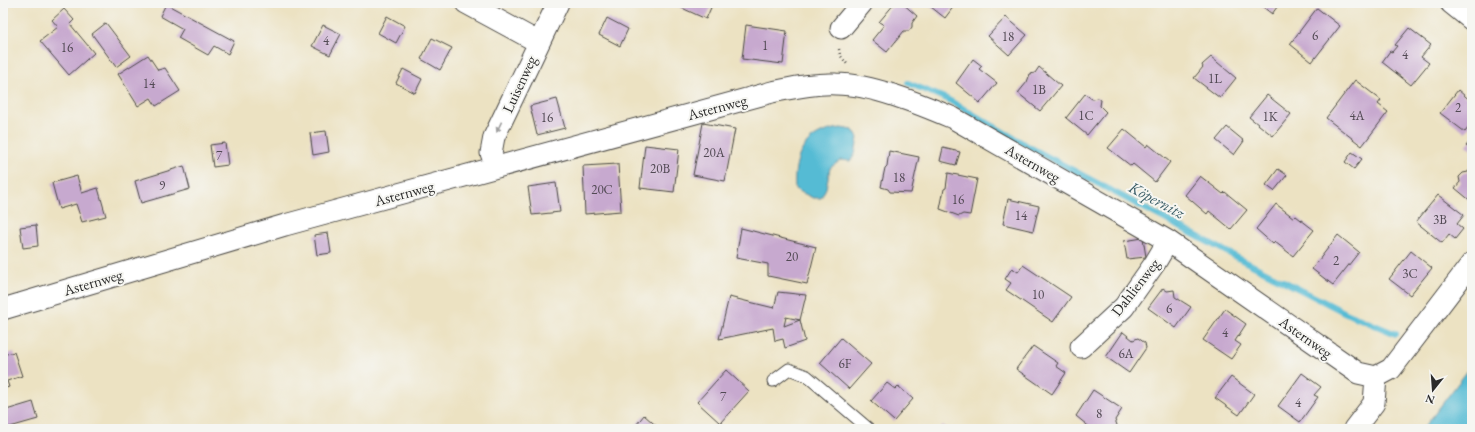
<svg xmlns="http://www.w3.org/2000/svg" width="1475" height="432" viewBox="0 0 1475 432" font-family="'EB Garamond',serif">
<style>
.water{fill:#55bbd4;stroke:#407380}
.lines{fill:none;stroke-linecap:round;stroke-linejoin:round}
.stream{stroke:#55bbd4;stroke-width:6}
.building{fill:#c7a9cf}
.lane-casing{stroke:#484642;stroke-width:13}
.street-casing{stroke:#484642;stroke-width:23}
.path{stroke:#484642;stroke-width:2.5;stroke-dasharray:1 3;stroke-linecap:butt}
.lane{stroke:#fff;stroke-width:11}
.street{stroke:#fff;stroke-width:21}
.oneway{fill:#a0a0a0}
.labels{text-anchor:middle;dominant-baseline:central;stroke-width:4;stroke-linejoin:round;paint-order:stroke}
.number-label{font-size:13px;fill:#524a54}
.street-label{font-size:15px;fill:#2b2b2b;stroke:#f6f6f2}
.water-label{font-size:16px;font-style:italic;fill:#3a5d66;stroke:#f6f6f2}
</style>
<rect width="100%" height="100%" fill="#f6f6f2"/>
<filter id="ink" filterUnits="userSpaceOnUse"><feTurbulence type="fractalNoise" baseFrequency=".025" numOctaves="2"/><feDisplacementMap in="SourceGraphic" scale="8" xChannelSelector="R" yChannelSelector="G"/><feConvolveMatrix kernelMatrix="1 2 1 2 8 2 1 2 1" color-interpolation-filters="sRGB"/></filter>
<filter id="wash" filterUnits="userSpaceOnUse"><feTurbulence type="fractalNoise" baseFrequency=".012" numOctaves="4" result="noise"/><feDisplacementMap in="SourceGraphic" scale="16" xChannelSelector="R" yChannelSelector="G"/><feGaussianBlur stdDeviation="0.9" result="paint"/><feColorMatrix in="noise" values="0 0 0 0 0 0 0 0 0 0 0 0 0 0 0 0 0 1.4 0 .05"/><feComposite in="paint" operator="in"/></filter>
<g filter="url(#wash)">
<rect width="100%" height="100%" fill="#ece2c2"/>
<!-- water -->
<path class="water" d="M841 128 853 130 858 138 855 154 850 161 841 160 830 168 826 188 821 198H813L795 189C793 155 805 132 841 128Z
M1472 365V429H1423Z"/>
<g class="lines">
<!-- stream -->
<path class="stream" d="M908 83 947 99 1033 149 1240 259 1346 313 1396 334"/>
</g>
<g id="blocks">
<!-- building -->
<path class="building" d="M671 3H713L706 19Z
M895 3H902L917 16 912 23V27L909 31H904L887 52 872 40 884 25 879 22Z
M926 3H950L954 6 945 18Z
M1258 3H1280L1272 14Z
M166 4 234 41 228 54 214 46 208 55 178 38 183 29 160 16Z
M1317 8 1340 26 1312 62 1290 44Z
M64 9 74 20 70 24 94 53 69 75 40 41 58 27 52 20Z
M387 16 405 26 396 43 378 33Z
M1006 17 1027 35 1009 55 988 36Z
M607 18 628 29 620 46 599 35Z
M106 23 131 56 116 67 92 34Z
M323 25 341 34 330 55 312 46Z
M746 25 787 31 783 64 742 59Z
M1409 28 1431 45 1421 57 1429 63 1411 85 1382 62 1390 51 1392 52 1397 46 1395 45Z
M432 38 452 48 440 70 421 59Z
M148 55 158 70 165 68 180 91 156 106 151 98 138 106 118 74Z
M1211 57 1236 78 1220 98 1194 78 1203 67 1202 65Z
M973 59 982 66 979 69 997 83 980 103 956 83Z
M1039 67 1061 86 1040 111 1018 93 1027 82 1030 74 1035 73Z
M403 69 422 79 415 93 396 83Z
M1355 80 1381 100 1378 104 1388 112 1362 146 1326 118Z
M1458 90 1472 102V123L1465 132 1440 113Z
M1085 94 1092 99 1097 98 1101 100 1100 106 1106 112 1087 135 1066 118Z
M1267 95 1291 114 1273 136 1249 117Z
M557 99 565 128 537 135 530 106Z
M703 123 735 129 725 181 693 175Z
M1227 127 1244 141 1234 155 1216 140Z
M1124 129 1146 147 1148 144 1170 162 1155 182 1133 164 1131 166 1108 148Z
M326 131 329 152 313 155 310 133Z
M1472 139V150L1466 146Z
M225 143 228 165 213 167 210 145Z
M645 145 679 149 674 192 640 188Z
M943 148 960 152 956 165 940 161Z
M889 151 919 157 911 193 890 192 888 189 881 187 885 168 887 166Z
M1352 152 1362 159 1354 169 1345 162Z
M618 164 621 211 585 214 583 166Z
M184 166 190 189 141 203 135 181Z
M1472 166V202L1455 188 1460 182 1459 177 1463 173 1468 172Z
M1278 169 1287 175 1274 191 1266 185Z
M948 173 977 179 970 215 963 214 959 216 940 209 944 189 946 188Z
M77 176 82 193 98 188 106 216 82 222 76 204 59 209 52 183Z
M1200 176 1223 194 1225 192 1247 210 1231 229 1209 211 1207 214 1185 195Z
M556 183 560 212 532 215 528 187Z
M1438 195 1464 215 1457 224 1463 229 1455 239 1449 234 1442 243 1416 222Z
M1008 199 1039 206 1033 231 1003 224Z
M1276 204 1294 218 1296 216 1314 230 1293 256 1275 242 1273 244 1256 229Z
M36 225 38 246 23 248 20 227Z
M741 228 816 247 807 284 768 276V264L736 258Z
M328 233 331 253 317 255 314 235Z
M1338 235 1359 252 1333 285 1312 269Z
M1143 238 1146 257 1127 259 1124 241Z
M1411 251 1432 268 1410 295 1389 279Z
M1023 265 1071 297 1053 322 1006 290 1011 283 1005 279 1012 268 1018 272Z
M1163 288 1167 291 1174 290 1175 297 1191 307 1176 328 1148 308Z
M778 292 806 295 800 320 786 317 784 326 800 320 805 341 785 348 783 339 775 341 773 328 719 339 729 297 774 308Z
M1225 309 1246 324 1235 341 1241 345 1231 359 1203 340Z
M1123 332 1133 340 1138 338 1145 343 1146 348 1129 373 1106 357Z
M841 338 871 364 849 389 820 363Z
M1033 346 1058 363 1056 366 1066 373 1052 394 1016 369Z
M14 352 22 376 7 381 9 387 3 389V355Z
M726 370 749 391 720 423 697 402Z
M1302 373 1321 387 1314 395 1318 397 1300 422 1278 406Z
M1231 377 1254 394 1239 415 1215 398Z
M887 383 895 389 898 386 913 399 894 421 871 401Z
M1093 390 1122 409 1115 420 1117 425 1115 428 1092 429 1076 416Z
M33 402 38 419 3 429V411Z
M644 415 660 429H633Z
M943 425 947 429H939Z"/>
</g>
</g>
<g filter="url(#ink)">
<use href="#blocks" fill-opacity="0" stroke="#484642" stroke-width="1"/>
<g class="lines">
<defs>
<path id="lane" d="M773 381 789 369 807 376 869 429"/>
<path id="street" d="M466 3 538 42
M1451 3 1472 20
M841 28 862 3
M496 167 491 153 494 137 558 3
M3 309 285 225 772 92C793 88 814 83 836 84 871 84 920 104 953 118L1168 241 1358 373 1376 377
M1081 347 1124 307 1155 263 1168 241
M1354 429 1374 403 1376 377 1391 369 1472 263"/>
</defs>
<!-- lane casing -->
<use href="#lane" class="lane-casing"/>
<!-- street casing -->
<use href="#street" class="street-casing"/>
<!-- path -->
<path class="path" d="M839 49 840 55 847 64"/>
<!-- lane -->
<use href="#lane" class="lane"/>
<!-- street -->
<use href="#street" class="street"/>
</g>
<!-- one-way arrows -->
<defs><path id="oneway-solid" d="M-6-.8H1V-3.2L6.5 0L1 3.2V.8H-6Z"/></defs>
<use class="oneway" href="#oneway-solid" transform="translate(499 127) rotate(115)"/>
</g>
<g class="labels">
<!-- number labels -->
<g class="number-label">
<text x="1315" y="35">6</text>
<text x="1008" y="36">18</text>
<text x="326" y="40">4</text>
<text x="765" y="45">1</text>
<text x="67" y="47">16</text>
<text x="1405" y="54">4</text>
<text x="1215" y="78">1L</text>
<text x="149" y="83">14</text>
<text x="1039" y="89">1B</text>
<text x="1458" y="107">2</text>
<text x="1086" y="115">1C</text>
<text x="1357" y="115">4A</text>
<text x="1270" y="116">1K</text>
<text x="547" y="117">16</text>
<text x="714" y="152">20A</text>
<text x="219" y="155">7</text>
<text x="660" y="168">20B</text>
<text x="899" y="177">18</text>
<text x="162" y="185">9</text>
<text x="602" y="189">20C</text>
<text x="958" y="199">16</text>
<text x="1021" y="215">14</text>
<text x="1440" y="219">3B</text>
<text x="792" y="256">20</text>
<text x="1336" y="260">2</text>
<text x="1410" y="273">3C</text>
<text x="1038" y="294">10</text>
<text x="1169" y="308">6</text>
<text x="1225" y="332">4</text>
<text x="1126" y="353">6A</text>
<text x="845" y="363">6F</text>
<text x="723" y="396">7</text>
<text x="1298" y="402">4</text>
<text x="1099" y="413">8</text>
</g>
<!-- street labels -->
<g class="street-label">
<text transform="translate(519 84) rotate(-65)">Luisenweg</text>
<text transform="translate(717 107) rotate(-15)">Asternweg</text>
<text transform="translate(1033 163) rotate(30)">Asternweg</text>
<text transform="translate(404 193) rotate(-15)">Asternweg</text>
<text transform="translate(93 282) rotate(-16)">Asternweg</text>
<text transform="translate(1135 287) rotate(-52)">Dahlienweg</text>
<text transform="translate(1306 337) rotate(35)">Asternweg</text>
</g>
<!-- water labels -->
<g class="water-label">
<text transform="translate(1157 200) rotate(28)">Köpernitz</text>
</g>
</g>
<!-- margin -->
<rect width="1475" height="432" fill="none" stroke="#f6f6f2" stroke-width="16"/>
<!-- north arrow -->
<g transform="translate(1433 390) rotate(197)" stroke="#f6f6f2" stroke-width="3" paint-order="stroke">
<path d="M0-3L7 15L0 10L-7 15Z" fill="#2b2b2b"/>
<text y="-6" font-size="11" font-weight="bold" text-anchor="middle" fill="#2b2b2b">N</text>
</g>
</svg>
